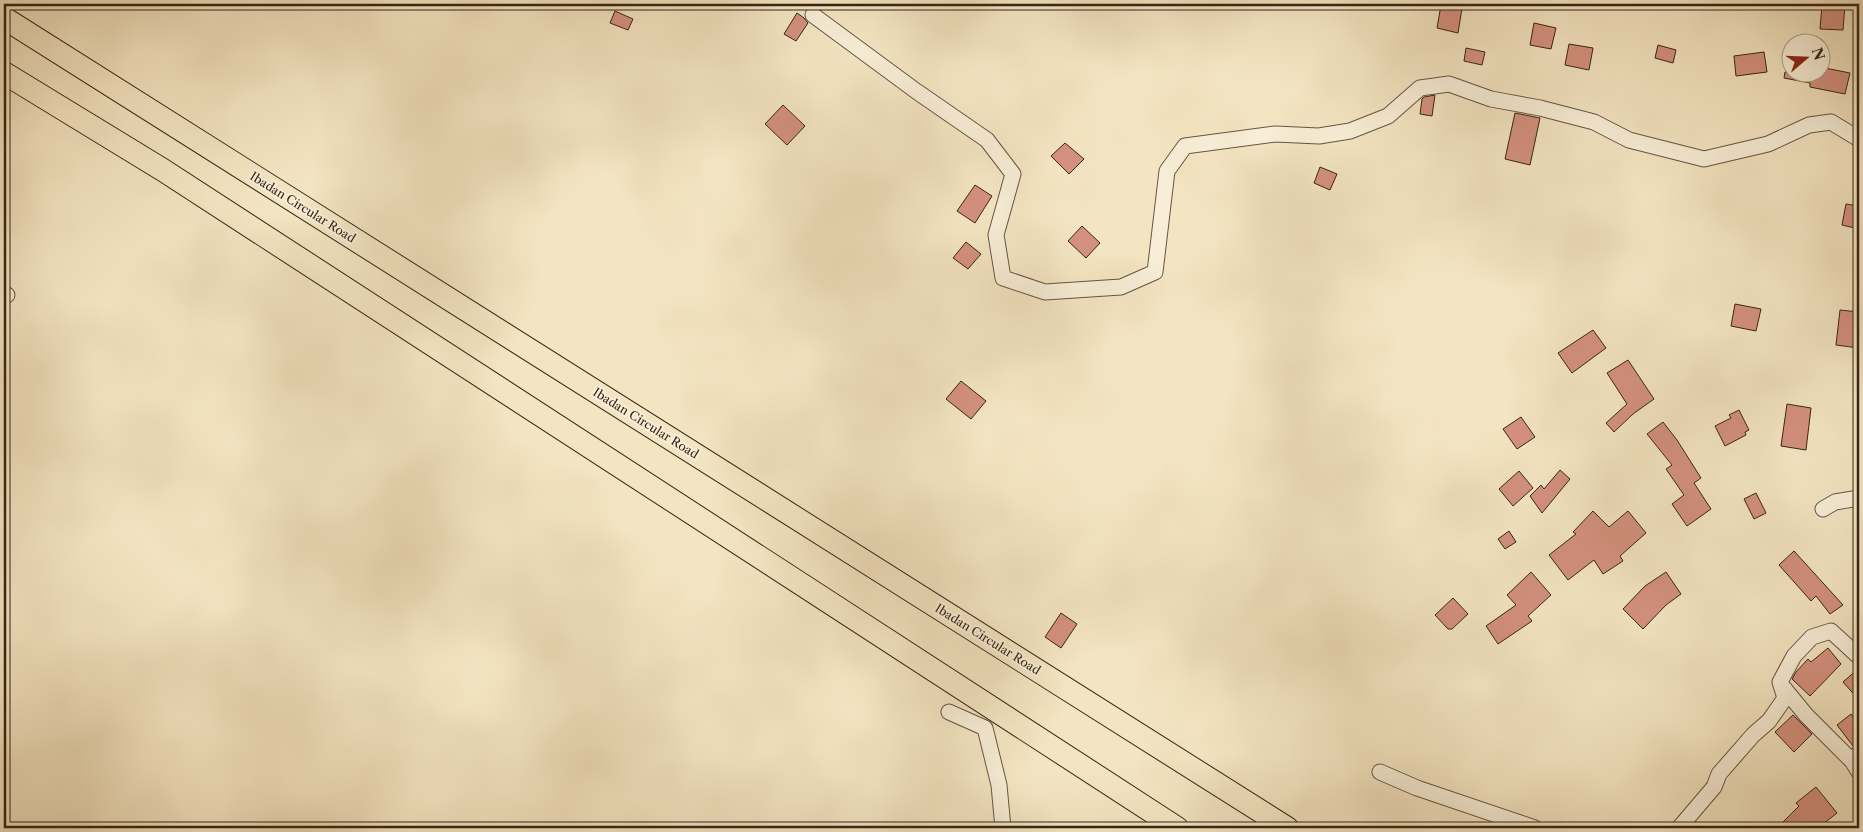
<svg xmlns="http://www.w3.org/2000/svg" width="1863" height="832" viewBox="0 0 1863 832" font-family="'Libre Caslon Text',serif">
<style>
.building{fill:#d4917f;stroke:#352515}
.lines{fill:none;stroke-linecap:round;stroke-linejoin:round}
.minor-casing{stroke:#655540;stroke-width:17}
.highway-casing{stroke:#352515;stroke-width:24}
.minor{stroke:#f8eed7;stroke-width:15}
.highway{stroke:#f4e5c2;stroke-width:22}
.labels{text-anchor:middle;dominant-baseline:central;stroke-width:4;stroke-linejoin:round;paint-order:stroke}
.street-label{font-size:12px;fill:#352515;stroke:#f8eed7}
</style>
<rect width="100%" height="100%" fill="#f4e5c2"/>
<filter id="stains"><feTurbulence type="fractalNoise" baseFrequency=".004" numOctaves="4"/><feColorMatrix values="0 0 0 0 .2 0 0 0 0 .09 0 0 0 0 .02 0 0 0 .5 -.17"/></filter>
<radialGradient id="worn" r=".72"><stop offset=".6" stop-color="#630" stop-opacity="0"/><stop offset="1" stop-color="#630" stop-opacity=".3"/></radialGradient>
<!-- building -->
<path class="building" d="M1822 4H1845L1843 30 1820 29Z
M1441 5 1462 8 1458 33 1437 28Z
M615 11 633 19 628 30 610 23Z
M797 13 804 18 808 23 796 41 784 34Z
M1534 23 1556 28 1551 49 1530 45Z
M1569 44 1593 48 1589 70 1565 65Z
M1658 45 1676 50 1673 63 1655 58Z
M1466 48 1485 52 1482 65 1464 61Z
M1764 52 1767 72 1736 76 1734 56Z
M1820 67 1850 73 1845 94 1810 87V83L1784 78 1785 72H1820Z
M1435 95 1432 116 1420 114 1422 99 1424 97Z
M783 105 805 126 787 145 765 124Z
M1515 113 1540 118 1530 165 1505 159Z
M1065 143 1084 159 1069 174 1051 156Z
M1320 167 1337 174 1330 190 1314 183Z
M975 185 992 196 975 223 957 211Z
M1846 204 1859 206V229L1842 225Z
M1082 226 1100 243 1086 258 1068 241Z
M966 242 981 254 968 269 953 258Z
M1735 304 1761 309 1756 331 1731 326Z
M1840 310 1859 312V348L1836 345Z
M1593 330 1606 348 1572 373 1558 353Z
M1628 360 1654 399 1633 414 1614 432 1606 423 1627 404 1607 373Z
M961 381 986 401 971 419 946 399Z
M1787 404 1811 408 1806 450 1781 446Z
M1739 410 1749 430 1745 432 1746 435 1725 446 1715 426 1731 418 1729 415Z
M1521 417 1535 437 1517 449 1503 429Z
M1663 422 1677 440 1701 478 1694 483 1711 509 1687 526 1672 504 1684 495 1666 469 1672 465 1647 434Z
M1560 470 1570 479 1542 513 1530 496 1541 485 1544 489Z
M1519 471 1533 488 1513 506 1499 489Z
M1756 493 1766 513 1754 519 1744 499Z
M1593 511 1609 527 1628 511 1646 533 1620 556 1623 561 1603 574 1594 560 1568 580 1549 555 1576 534 1573 532Z
M1509 531 1516 542 1505 549 1498 539Z
M1794 551 1843 605 1830 614 1816 596 1811 601 1779 565Z
M1531 572 1551 595 1528 616 1532 621 1498 644 1486 626 1516 605 1507 595Z
M1666 572 1681 594 1666 605 1643 629 1623 609 1645 586Z
M1453 598 1468 614 1452 629H1448L1435 615Z
M1061 613 1077 624 1061 648 1045 637Z
M1828 648 1841 664 1810 696 1792 679 1796 672 1808 659 1811 662Z
M1859 668V700L1843 682Z
M1851 714 1859 725V744L1853 746 1837 725Z
M1793 715 1812 734 1794 752 1775 732Z
M1816 787 1837 813 1818 828H1777L1799 806 1796 803Z"/>
<g class="lines">
<defs>
<path id="minor" d="M813 15 916 91 987 140 1013 174 996 235 1003 278 1045 292 1121 287 1155 272 1167 171 1185 146 1275 134 1319 136 1350 131 1388 116 1420 88 1449 84 1491 99 1540 108 1594 122 1629 140 1704 159 1768 144 1809 125 1831 122 1859 139
M4 295H7
M1823 509 1835 502 1859 498
M1783 687 1806 715 1852 761
M949 712 985 728 999 785 1003 828
M1859 753 1852 761 1859 772
M1380 772 1417 788 1535 828
M1679 828 1714 787 1719 774 1753 735 1769 721 1785 698 1780 682 1794 656 1812 637 1831 631 1857 655"/>
<path id="highway" d="M4 18 1287 828
M4 73 163 170 1177 828"/>
</defs>
<!-- minor casing -->
<use href="#minor" class="minor-casing"/>
<!-- highway casing -->
<use href="#highway" class="highway-casing"/>
<!-- minor -->
<use href="#minor" class="minor"/>
<!-- highway -->
<use href="#highway" class="highway"/>
</g>
<g class="labels">
<!-- street labels -->
<g class="street-label">
<text transform="translate(303 207) rotate(32)">Ibadan Circular Road</text>
<text transform="translate(646 423) rotate(32)">Ibadan Circular Road</text>
<text transform="translate(988 639) rotate(32)">Ibadan Circular Road</text>
</g>
</g>
<!-- margin -->
<rect width="1863" height="832" fill="none" stroke="#f4e5c2" stroke-width="20"/>
<rect x="5" y="5" width="1853" height="822" fill="none" stroke="#352515" stroke-width="2.5"/>
<rect x="10" y="10" width="1843" height="812" fill="none" stroke="#352515"/>
<!-- north arrow -->
<g transform="translate(1806 58) rotate(71)"><circle r="24" fill="#f8eed7" stroke="#aa9e89"/>
<path d="M0-4L9 19L0 12L-9 19Z" fill="#8f2418"/>
<text y="-8" font-size="14" font-weight="bold" text-anchor="middle" fill="#352515">N</text>
</g>
<rect width="100%" height="100%" filter="url(#stains)"/>
<rect width="100%" height="100%" fill="url(#worn)"/>
</svg>
